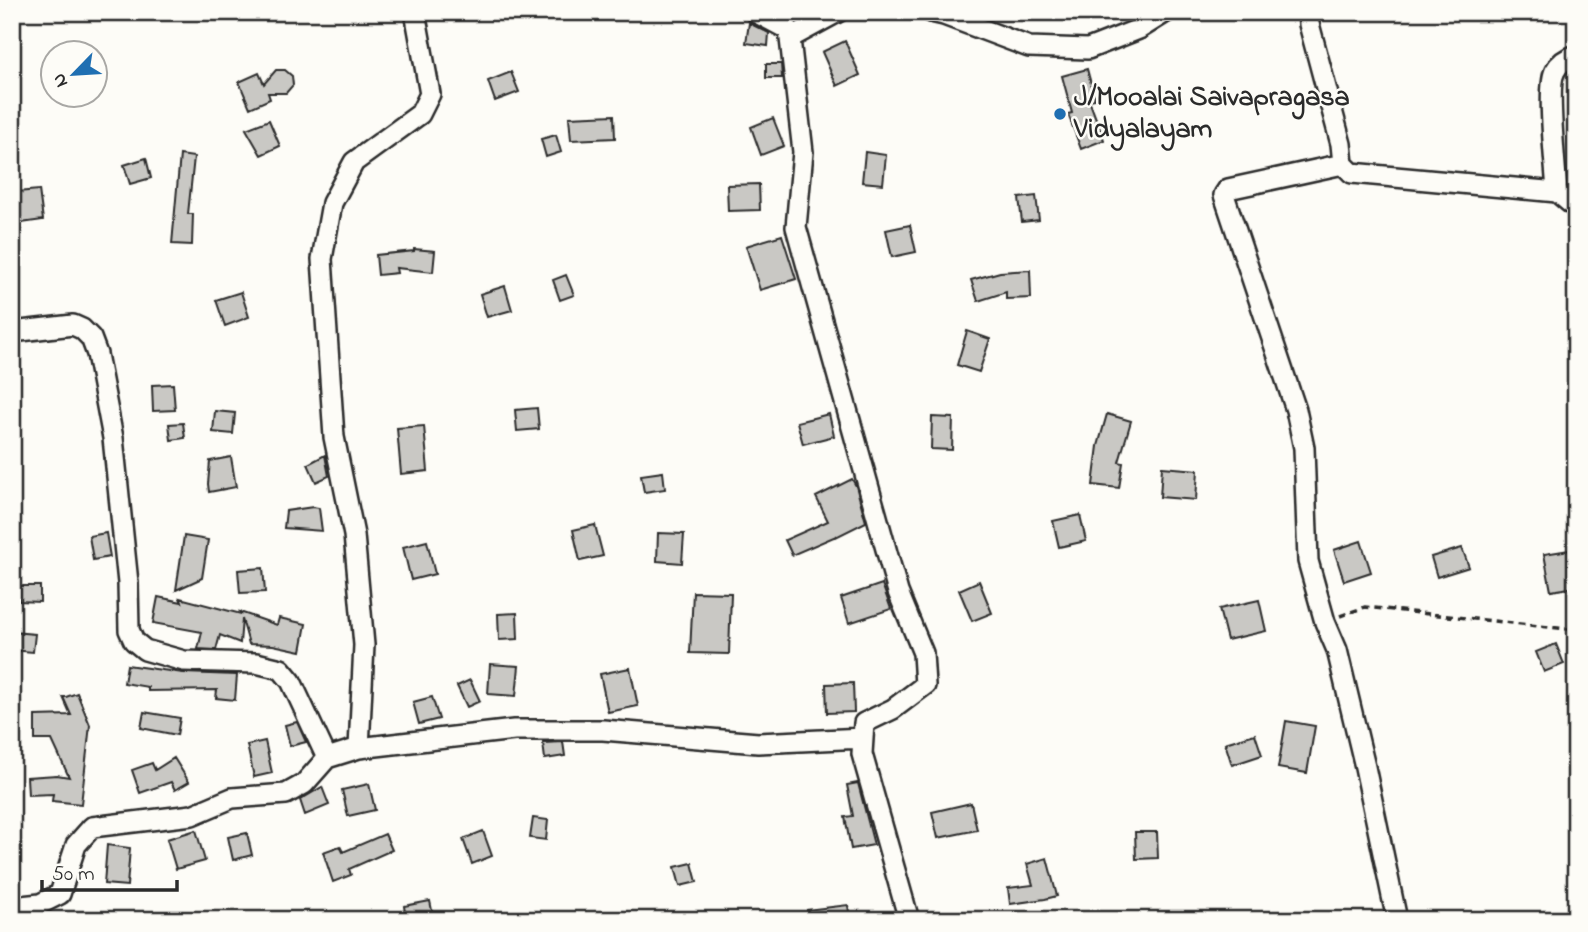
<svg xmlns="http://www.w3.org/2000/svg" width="1588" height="932" viewBox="0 0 1588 932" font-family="'Indie Flower',sans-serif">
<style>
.building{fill:#c9c8c4;stroke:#2b2b2b;stroke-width:2}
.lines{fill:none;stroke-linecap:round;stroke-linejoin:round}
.minor-casing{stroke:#2b2b2b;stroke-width:24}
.path{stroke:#2b2b2b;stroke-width:3.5;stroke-dasharray:7 5;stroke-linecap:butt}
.minor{stroke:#fdfcf7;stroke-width:19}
.poi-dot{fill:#1f6fb2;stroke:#fdfcf7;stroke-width:2.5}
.labels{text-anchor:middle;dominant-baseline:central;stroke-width:5;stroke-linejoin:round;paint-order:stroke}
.poi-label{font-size:28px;font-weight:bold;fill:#2b2b2b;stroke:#fdfcf7;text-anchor:start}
</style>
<rect width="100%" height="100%" fill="#fdfcf7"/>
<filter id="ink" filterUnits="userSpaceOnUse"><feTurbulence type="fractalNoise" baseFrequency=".0143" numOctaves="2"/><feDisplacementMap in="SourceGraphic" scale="14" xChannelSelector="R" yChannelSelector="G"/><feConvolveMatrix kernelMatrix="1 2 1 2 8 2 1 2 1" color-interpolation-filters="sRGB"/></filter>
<g filter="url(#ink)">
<!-- building -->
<path class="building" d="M749 23 769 33 768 46 746 43Z
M845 41 860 75 837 86 822 52Z
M766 64H781L782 78H766Z
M1087 69 1095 99 1089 100 1104 140 1081 149 1068 114 1072 113 1062 76Z
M276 70H285L292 76 293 85 286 93H268L270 99 250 108 239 82 259 73 264 84Z
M511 72 519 92 495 101 488 81Z
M614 115 615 138 571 140 569 117Z
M773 118 784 146 761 155 751 127Z
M269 120 280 146 261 155 246 129Z
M556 135 561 152 546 157 541 139Z
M865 152 886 155 883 184 862 182Z
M180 155 194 157 188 214H193L192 245 172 244Z
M146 158 151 178 130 184 124 165Z
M759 184 760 210 728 211 727 185Z
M39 190 43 220 21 223 17 192Z
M1036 196 1039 220 1022 222 1019 198Z
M910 225 916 252 892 257 886 230Z
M782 235 796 279 760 290 746 246Z
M414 249 435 251 433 272 396 268 397 273 378 275 376 255 414 251Z
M1030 270 1031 298 1006 299V292L978 301 971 280 1000 272Z
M566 275 574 295 560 300 553 280Z
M505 286 512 310 487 317 480 294Z
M241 292 249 317 225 326 216 300Z
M967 331 990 339 979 372 957 365Z
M173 384 175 410 153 411 152 385Z
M537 408 539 429 517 431 515 410Z
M215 411 235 413 233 434 213 432Z
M829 414 834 436 803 444 797 422Z
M1107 414 1131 421 1119 462 1123 463 1119 488 1093 485 1098 446Z
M932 417 953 418 952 450 931 449Z
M183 423 185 438 171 440 169 424Z
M424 426 428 471 401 474 397 428Z
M325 455 329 476 316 482 308 464Z
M231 457 236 487 209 492 208 484 210 461Z
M1162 467 1198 470 1196 500 1160 497Z
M663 472 665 489 644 492 641 475Z
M852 479 856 486 866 522 836 537V536L792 555 785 540 828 521 816 497Z
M313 507 319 508 322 531 284 528 286 511Z
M1080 515 1086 541 1059 547 1053 521Z
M595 525 603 556 580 561 573 530Z
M106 533 110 557 93 560 89 536Z
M658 533 684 534 682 563 657 561Z
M184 536 208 540 202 578 176 590Z
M427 541 435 574 411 580 403 547Z
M1361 541 1371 572 1344 581 1334 550Z
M1462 548 1469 567 1437 577 1431 557Z
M1576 549V587L1551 591 1544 554Z
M263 568 265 592 240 593 238 570Z
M979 581 992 613 972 621 959 590Z
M882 584 891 609 849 623 841 598Z
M19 586H40V602L19 601Z
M693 592 731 593 729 654 690 653Z
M158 597 182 602 180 598 241 614 240 612 277 625 279 618 306 624 301 651 273 645 249 644 242 619 240 643 220 635 216 650 198 649 202 632 153 623Z
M1259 600 1266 631 1227 640 1219 609Z
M517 613 518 639 499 640 498 614Z
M12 632 35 634 33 652 12 650Z
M1556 644 1564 664 1544 672 1536 652Z
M490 664 519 666 516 696 488 694Z
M127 665 183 673 237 675 235 700 216 698 217 690 148 691V687L124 683Z
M630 668 638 706 608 712 600 674Z
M470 680 480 701 467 707 457 686Z
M853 683 854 712 827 713 826 684Z
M77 693 90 725 81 804 52 801 53 794 28 795 27 777 57 775 69 777 52 740H35V716L71 715 63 697H66Z
M432 697 439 719 419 724 413 702Z
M144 712 180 718 177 735 141 728Z
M1286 721 1315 726 1307 773 1278 768Z
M297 722 306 742 290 746 285 725Z
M1255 734 1262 755 1232 765 1225 743Z
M265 741 272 773 254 777 247 745Z
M563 742 565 756 545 759 543 743Z
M174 758 189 782 175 790 171 782 140 793 132 770 152 763 155 770Z
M858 783 874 845 851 849 845 817 853 816 847 785Z
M369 784 375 810 348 816 342 790Z
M322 787 329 805 305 815 300 800Z
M971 803 977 830 938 838 932 812Z
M533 818 548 820 546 840 530 838Z
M196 830 205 861 176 869 167 839Z
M483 831 492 856 472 864 463 839Z
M1135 832H1157L1158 858 1136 859Z
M247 833 252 855 233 860 228 837Z
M385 834 392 850 349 869 351 875 333 882 323 852 340 846 343 852Z
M107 845 130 848 127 886 104 884Z
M1047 858 1057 896 1045 899 1010 904 1008 888 1033 885 1027 864Z
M692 863 697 882 680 886 675 867Z
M430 901 434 920H406L404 906Z
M848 905 850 920H807V910Z"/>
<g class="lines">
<defs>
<path id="minor" d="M755 12 789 30 803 152 796 227 898 592 923 653 925 685 893 709 864 723 862 754 909 920
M931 12 944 15 1029 47 1088 49 1139 29 1166 12
M1308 12 1309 24 1341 144 1343 164
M790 38 838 12
M1557 192C1556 170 1546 86 1555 71 1560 62 1566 58 1576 55
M12 332 73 325 82 329 91 338 97 354 113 438 128 583 129 630 134 641 145 650 184 661 256 663 281 669 291 681 327 758
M359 748 364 645 354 535 334 437 322 259 332 203 354 162 420 114 430 94 415 12
M12 907 40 904 60 894 76 845 92 827 192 815 232 798 286 794 304 784 327 758 359 748 514 730H603L758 743 863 738
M1397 920 1365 767 1337 650 1325 622 1308 561 1304 448 1296 410 1224 195 1228 189 1343 164 1352 173 1557 192 1576 208"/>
</defs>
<!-- minor casing -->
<use href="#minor" class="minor-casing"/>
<!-- path -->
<path class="path" d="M1340 616 1365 607 1576 630"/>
<!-- minor -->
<use href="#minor" class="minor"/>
</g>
</g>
<!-- markers -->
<circle class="poi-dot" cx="1060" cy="114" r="7"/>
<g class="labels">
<!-- poi labels -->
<g class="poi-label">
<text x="1074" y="98">J/Mooalai Saivapragasa<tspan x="1074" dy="32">Vidyalayam</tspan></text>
</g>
</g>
<!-- margin -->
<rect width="1588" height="932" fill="none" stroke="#fdfcf7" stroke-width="42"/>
<rect x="21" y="21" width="1546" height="890" fill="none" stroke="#2b2b2b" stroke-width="2.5" filter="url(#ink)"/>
<!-- north arrow -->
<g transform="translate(74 74) rotate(245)"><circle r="33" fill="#fdfcf7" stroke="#a9a8a5" stroke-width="2"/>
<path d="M0-5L12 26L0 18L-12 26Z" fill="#1f6fb2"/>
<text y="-10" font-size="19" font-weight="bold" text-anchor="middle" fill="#2b2b2b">N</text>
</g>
<!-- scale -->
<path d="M42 880v10h135v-10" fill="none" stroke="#2b2b2b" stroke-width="3.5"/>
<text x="52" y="880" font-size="21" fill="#2b2b2b" stroke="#fdfcf7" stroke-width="5" paint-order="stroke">50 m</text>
</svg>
